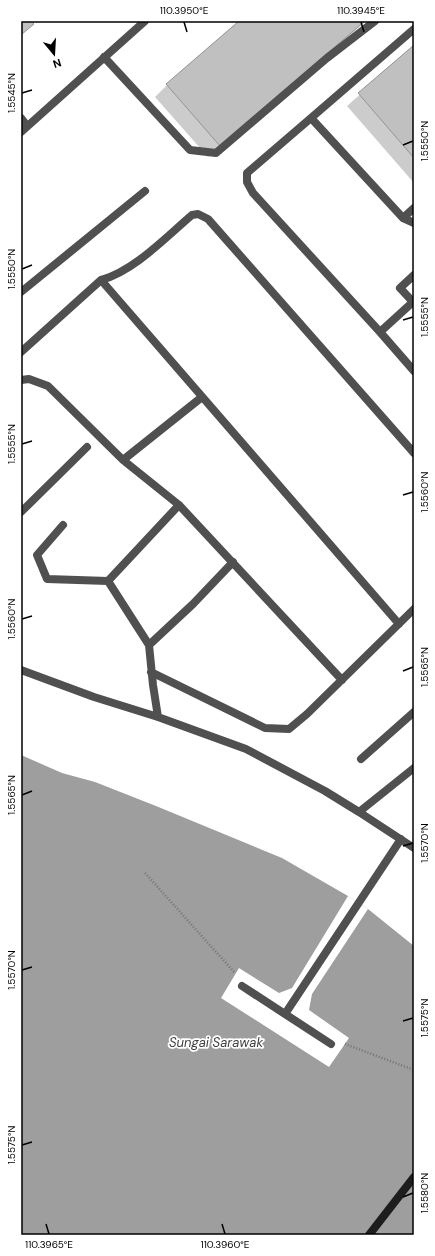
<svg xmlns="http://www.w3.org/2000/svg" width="435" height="1256" viewBox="0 0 435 1256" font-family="'DM Sans',sans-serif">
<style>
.water{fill:#9e9e9e}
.pier{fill:#fff}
.shadow{fill:#0003}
.building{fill:#c0c0c0;stroke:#949494}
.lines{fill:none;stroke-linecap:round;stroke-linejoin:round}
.path{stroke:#727272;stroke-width:2.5;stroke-dasharray:1 2;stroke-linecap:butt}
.lane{stroke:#505050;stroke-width:8}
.secondary{stroke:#1d1d1d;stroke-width:8}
.ticks{fill:none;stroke:#000;stroke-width:1.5}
.labels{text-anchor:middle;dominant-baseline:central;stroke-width:3.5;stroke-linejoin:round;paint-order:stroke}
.water-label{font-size:13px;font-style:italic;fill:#3f3f3f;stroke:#fff}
.neatline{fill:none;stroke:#000;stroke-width:1.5}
.ticks-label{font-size:10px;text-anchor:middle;fill:#000}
</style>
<rect width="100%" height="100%" fill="#fff"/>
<!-- water -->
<path class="water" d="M21 755 62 773 95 782 156 806 282 858 348 896 368 909 414 946V1235H21Z"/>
<!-- pier -->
<path class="pier" d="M348 896 368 909 312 994 309 1010 349 1038 329 1067 221 998 239 968 279 993 292 988Z"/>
<!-- shadow -->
<path class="shadow" d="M241 21H366L208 157 155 97 167 85Z
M414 47V183L347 106Z"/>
<!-- building -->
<path class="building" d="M21 21H31L34 24 21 35Z
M239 21H365L220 146 166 84Z
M414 45V158L358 93Z"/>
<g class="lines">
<!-- path -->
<path class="path" d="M145 873 235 973
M345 1044 414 1070"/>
<!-- lane -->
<path class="lane" d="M104 57 190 150 216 153 327 58 375 21
M21 118 27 126
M311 118 414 29
M21 132 145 21
M403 218 414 208
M414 223 403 218 311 118 247 173V182L253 193 380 332 414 301
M101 280 399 624
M21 292 145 191
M413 302 400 288 414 275
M380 332 414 371
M21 352 101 280C134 271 166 237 192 215L198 214 208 219 414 453
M21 380 29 379 48 386 123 460
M202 397 123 460 179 505 342 680
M21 512 87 447
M63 525 37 555 47 579 108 581 179 505
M108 581 149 645
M21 670 94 697 158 717 246 749 325 791 359 812 414 848
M151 672 265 728 289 729 307 714 414 609
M158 717 153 685 149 645 193 604 233 562
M361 759 414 712
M359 812 414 768
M242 986 331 1044
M285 1014 401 839"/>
<!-- secondary -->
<path class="secondary" d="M369 1235 414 1177"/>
</g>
<!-- ticks -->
<path class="ticks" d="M184 22 187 32M361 22 364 32M22 93 32 90M403 145 413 141M22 269 32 265M403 320 413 317M22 444 32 441M403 495 413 492M22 619 32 616M403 671 413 667M22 795 32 791M403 846 413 843M22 970 32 967M403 1021 413 1018M22 1145 32 1142M403 1197 413 1193M46 1224 49 1234M222 1224 225 1234"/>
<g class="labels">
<!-- water labels -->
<g class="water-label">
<text x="216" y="1042">Sungai Sarawak</text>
</g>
</g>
<!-- border -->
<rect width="435" height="1256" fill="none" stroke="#ffffff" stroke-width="44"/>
<!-- north arrow -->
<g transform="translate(54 54) rotate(162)" stroke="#ffffff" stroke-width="3" paint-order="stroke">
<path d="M0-3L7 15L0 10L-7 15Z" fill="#000000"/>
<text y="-6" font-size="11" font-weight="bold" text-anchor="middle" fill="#000000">N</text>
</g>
<rect x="22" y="22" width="391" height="1212" class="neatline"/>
<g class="ticks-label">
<text x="184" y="14">110.3950°E</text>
<text x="361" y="14">110.3945°E</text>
<text transform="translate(11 93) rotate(-90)" y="4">1.5545°N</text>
<text transform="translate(424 141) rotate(-90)" y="4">1.5550°N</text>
<text transform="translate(11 269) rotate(-90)" y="4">1.5550°N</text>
<text transform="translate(424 317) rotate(-90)" y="4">1.5555°N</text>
<text transform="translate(11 444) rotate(-90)" y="4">1.5555°N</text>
<text transform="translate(424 492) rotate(-90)" y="4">1.5560°N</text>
<text transform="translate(11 619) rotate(-90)" y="4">1.5560°N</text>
<text transform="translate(424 667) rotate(-90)" y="4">1.5565°N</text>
<text transform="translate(11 795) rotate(-90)" y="4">1.5565°N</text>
<text transform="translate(424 843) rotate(-90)" y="4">1.5570°N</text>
<text transform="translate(11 970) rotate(-90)" y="4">1.5570°N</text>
<text transform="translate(424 1018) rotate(-90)" y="4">1.5575°N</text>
<text transform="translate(11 1145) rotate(-90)" y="4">1.5575°N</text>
<text transform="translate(424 1193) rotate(-90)" y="4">1.5580°N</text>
<text x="49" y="1248">110.3965°E</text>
<text x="225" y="1248">110.3960°E</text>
</g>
</svg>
